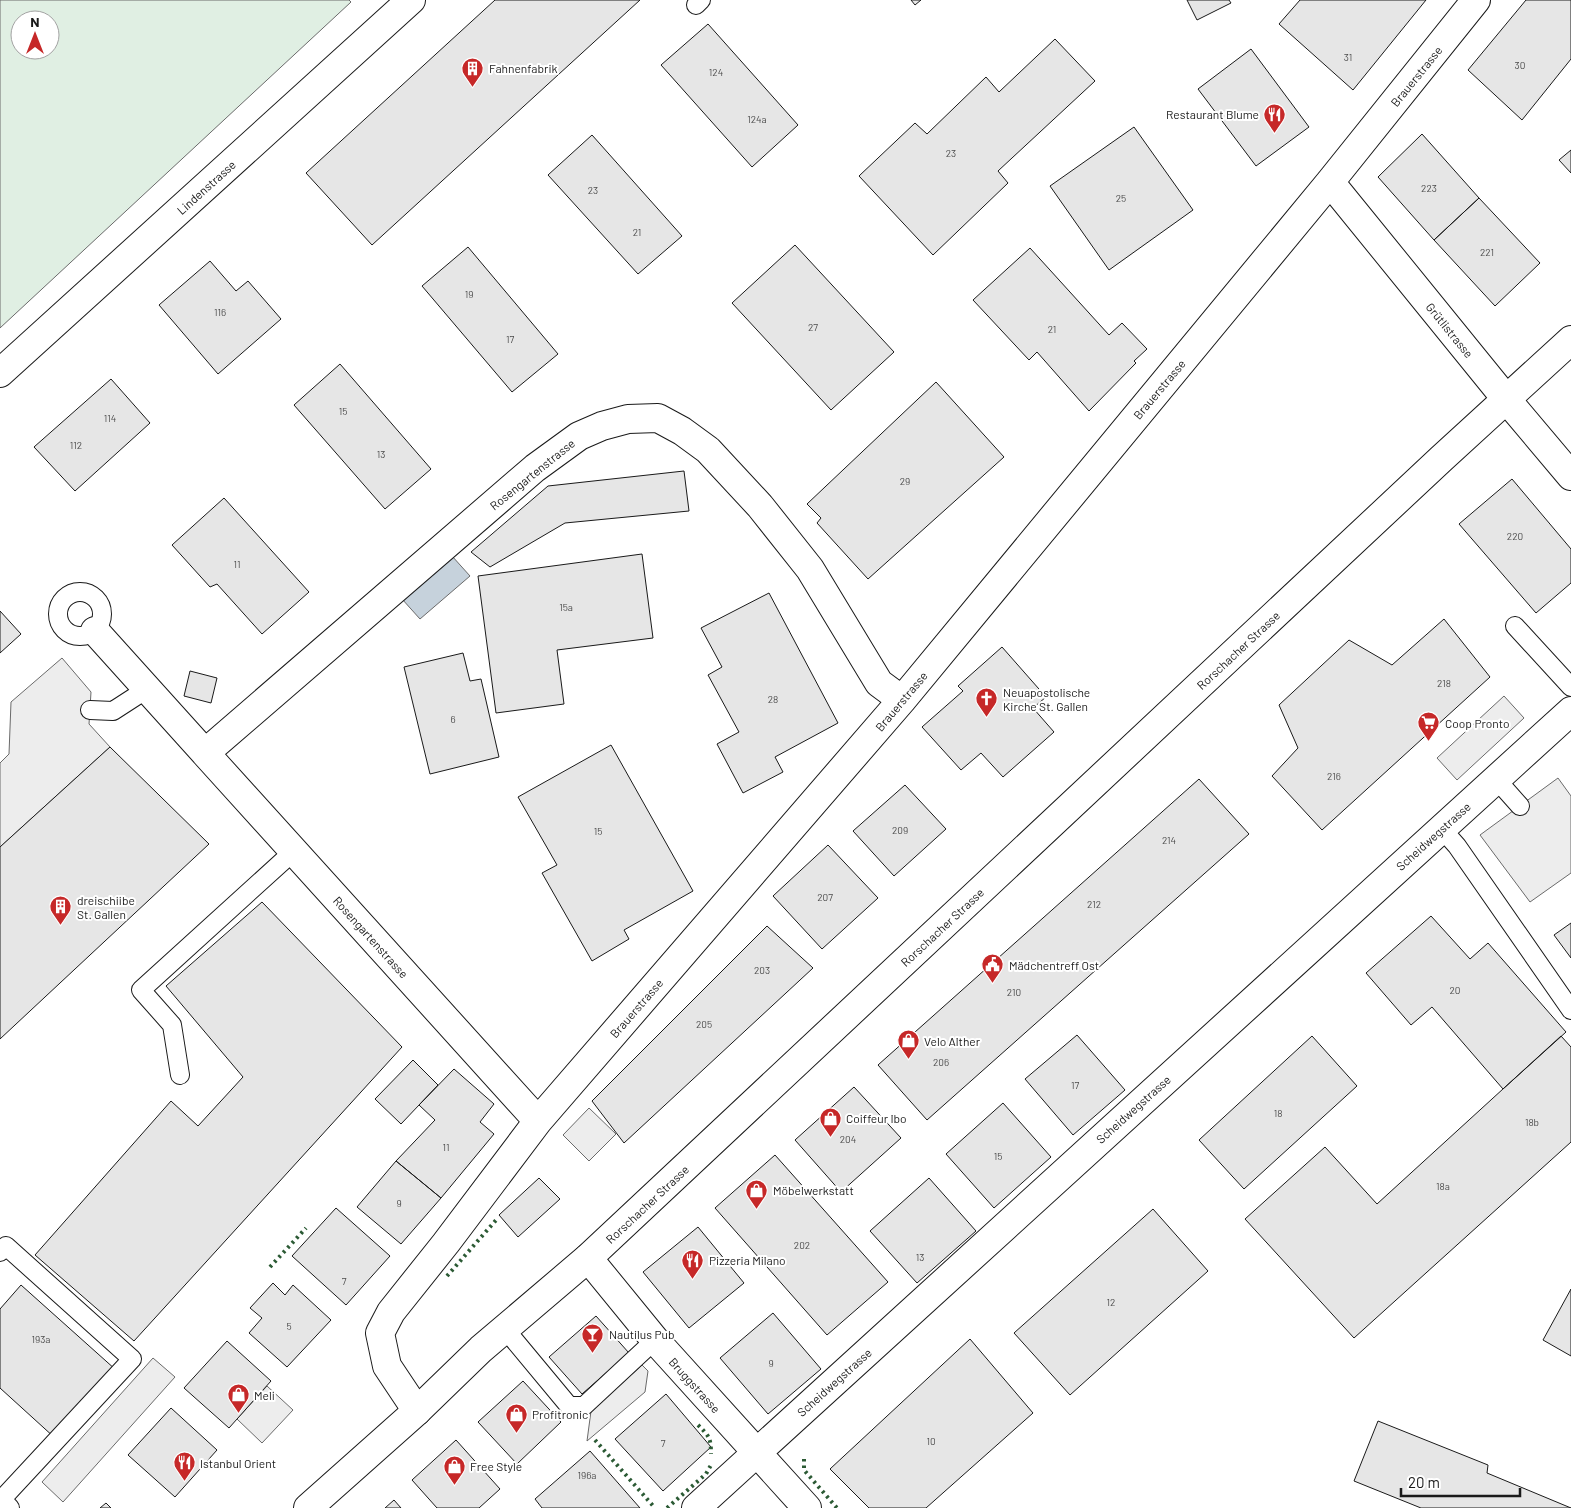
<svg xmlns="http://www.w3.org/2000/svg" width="1571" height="1508" viewBox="0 0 1571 1508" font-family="Barlow,sans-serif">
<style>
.green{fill:#e0efe3;stroke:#6a6a6a;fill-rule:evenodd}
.parking{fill:#ededed;stroke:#6a6a6a}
.water{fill:#c6d2dc;stroke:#6a6a6a}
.building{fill:#e6e6e6;stroke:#1a1a1a}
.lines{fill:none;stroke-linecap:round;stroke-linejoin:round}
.service-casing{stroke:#1a1a1a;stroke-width:20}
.minor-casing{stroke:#1a1a1a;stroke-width:30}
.primary-casing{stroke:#1a1a1a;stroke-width:30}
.service{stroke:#fff;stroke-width:18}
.minor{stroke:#fff;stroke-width:28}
.primary{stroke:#fff;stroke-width:28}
.hedge{stroke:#2b5a34;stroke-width:4;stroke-dasharray:2.5 4;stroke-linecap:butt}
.labels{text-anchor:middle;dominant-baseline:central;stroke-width:4;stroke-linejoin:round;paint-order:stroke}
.number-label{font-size:10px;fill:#4d4d4d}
.poi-label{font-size:12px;fill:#1a1a1a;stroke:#fff;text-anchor:start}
.street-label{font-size:12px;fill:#1a1a1a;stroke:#fff}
</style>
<rect width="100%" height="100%" fill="#fff"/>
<!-- green -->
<path class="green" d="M0 0H349L351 2 0 328ZM20 20H50V50H20Z"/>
<!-- parking -->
<path class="parking" d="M62 658 91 692 89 724 110 747 0 847V763L9 754 11 702Z
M1504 696 1524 718 1457 780 1437 758Z
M1558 778 1571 796V873L1530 902 1480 835Z
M589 1108 616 1134 589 1161 563 1135Z
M153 1358 175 1377 63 1502 42 1482Z
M642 1365 648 1371 645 1392 587 1441 591 1411Z
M267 1386 293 1410 262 1443 237 1419Z"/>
<!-- water -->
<path class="water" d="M452 556 470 576 420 619 402 599Z"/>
<!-- building -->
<path class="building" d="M495 0H640L372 245 306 173Z
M911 0H921L915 5Z
M1187 0H1229L1231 3 1197 20Z
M1300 0H1426L1353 90 1279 24Z
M1526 0H1571V59L1522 120 1468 70Z
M708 24 798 125 752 167 661 65Z
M1055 39 1095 81 998 171 1008 183 933 255 859 176 915 123 927 134 986 77 999 92Z
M1251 49 1309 127 1256 166 1198 89Z
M1134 127 1193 210 1109 270 1050 186Z
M1422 134 1479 198 1434 240 1378 177Z
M592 135 682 236 638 274 548 175Z
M1571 150V173L1559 160Z
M1479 198 1540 263 1495 306 1434 240Z
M795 245 894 352 831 410 732 303Z
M468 247 558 354 512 392 422 286Z
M1030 248 1109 335 1122 323 1147 349 1134 361 1136 363 1089 411 1037 352 1029 360 973 300Z
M210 261 236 291 248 281 281 319 218 374 159 305Z
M340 364 431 469 385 509 294 405Z
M111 379 150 423 75 491 34 447Z
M936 382 1004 457 868 579 817 523 821 518 807 504Z
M684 471 689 511 565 523 490 567 471 552 548 486Z
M1512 479 1571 549V583L1536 613 1459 524Z
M224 498 309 592 262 634 217 584 210 587 172 545Z
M642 554 653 638 557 650 564 704 496 713 478 576Z
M769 593 838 723 775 757 783 772 743 793 717 744 739 732 708 675 722 667 701 628Z
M0 611 21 634 0 653Z
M1444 619 1490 677 1322 830 1272 776 1298 748 1279 705 1349 640 1392 665Z
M1002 647 1046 697 1033 708 1054 732 1003 777 981 753 961 770 922 727 963 691 958 686Z
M463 653 470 681 481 679 499 757 430 774 404 667Z
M190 671 217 678 211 703 184 696Z
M611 745 693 891 624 930 629 939 592 961 542 873 557 865 518 797Z
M110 747 209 844 0 1039V847Z
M1199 779 1249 834 927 1120 878 1065Z
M905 785 946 829 894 876 853 831Z
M828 845 878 898 822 949 773 896Z
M262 902 402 1047 134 1341 35 1255 171 1101 198 1126 243 1077 166 986Z
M1431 916 1470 959 1488 943 1566 1032 1503 1089 1432 1007 1411 1025 1366 973Z
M1571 923V958L1554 935Z
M767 926 813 968 624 1143 592 1101Z
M1077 1035 1125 1090 1073 1135 1025 1079Z
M1312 1036 1357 1086 1244 1189 1199 1140Z
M1561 1036 1571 1047V1142L1354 1338 1245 1219 1325 1147 1377 1204Z
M413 1060 438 1085 401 1124 375 1099Z
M454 1069 494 1104 480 1122 494 1134 441 1198 396 1161 435 1120 419 1105Z
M854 1087 901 1138 841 1192 795 1140Z
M1003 1103 1051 1157 994 1208 946 1154Z
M775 1155 888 1282 827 1335 715 1208Z
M396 1161 441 1198 401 1244 357 1207Z
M539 1178 560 1199 518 1237 499 1215Z
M929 1178 976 1231 917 1283 870 1231Z
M336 1208 390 1256 346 1305 292 1256Z
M1153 1209 1208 1271 1070 1395 1014 1333Z
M698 1227 744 1283 689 1328 643 1272Z
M273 1283 285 1295 293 1285 331 1320 287 1367 249 1333 262 1318 250 1308Z
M21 1285 116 1370 55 1438 0 1388V1309Z
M1571 1289V1356L1543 1340Z
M773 1313 821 1369 768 1414 720 1358Z
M596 1316 629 1353 582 1394 549 1357Z
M970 1339 1033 1413 926 1508H869L830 1469Z
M227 1341 271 1381 229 1428 184 1388Z
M523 1381 561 1422 517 1464 478 1422Z
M666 1394 711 1447 663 1491 615 1439Z
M171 1408 217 1450 175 1497 128 1455Z
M1378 1421 1488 1465 1487 1473 1571 1508H1421L1354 1481Z
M456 1440 500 1489 479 1508H437L412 1480Z
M590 1451 640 1508H542L535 1499Z
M394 1500 401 1508H385Z
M106 1503 111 1508H100Z"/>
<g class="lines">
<defs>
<path id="service" d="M696 5 701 0
M58 614a22 22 0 1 1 44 0a22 22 0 1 1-44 0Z
M1515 626 1571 687
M90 710 113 711 147 689
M1496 779 1520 806
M1441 828 1457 846 1571 1010
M180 1075 172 1025 141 990 294 851
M0 1252 6 1246 132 1359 2 1499 10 1508
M505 1329 569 1406H584L655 1340"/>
<path id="minor" d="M1330 182 1507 400 1571 476
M0 373 411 0
M95 631 205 753
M538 1121 205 753 535 468 579 436 602 426 628 419 658 418 682 431 708 450 760 506 810 569 879 683 902 700
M588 1258 655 1340 807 1508
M417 1411 387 1366 380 1333 391 1312 446 1243 538 1121 902 700 1330 182 1476 0
M696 1508 1571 711"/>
<path id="primary" d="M308 1508 417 1411 481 1349 588 1258 1441 459 1571 340"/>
</defs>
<!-- service casing -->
<use href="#service" class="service-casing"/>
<!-- minor casing -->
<use href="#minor" class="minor-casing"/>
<!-- primary casing -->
<use href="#primary" class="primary-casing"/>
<!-- service -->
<use href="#service" class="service"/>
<!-- minor -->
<use href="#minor" class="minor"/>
<!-- primary -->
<use href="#primary" class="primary"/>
<!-- hedge -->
<path class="hedge" d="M270 1267 306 1228
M447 1276 497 1219
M698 1425C709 1436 711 1438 711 1454
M595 1440 655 1508
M804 1459V1470L837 1508
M667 1508 706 1474 711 1465"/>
</g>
<!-- icons -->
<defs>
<symbol id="building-pin" viewBox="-11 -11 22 30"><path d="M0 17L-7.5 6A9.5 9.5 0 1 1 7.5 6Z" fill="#c62828" stroke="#fff"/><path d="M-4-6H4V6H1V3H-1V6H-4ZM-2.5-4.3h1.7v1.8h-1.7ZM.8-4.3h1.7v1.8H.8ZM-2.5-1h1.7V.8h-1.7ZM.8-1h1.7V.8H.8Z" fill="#fff"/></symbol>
<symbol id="restaurant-pin" viewBox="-11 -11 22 30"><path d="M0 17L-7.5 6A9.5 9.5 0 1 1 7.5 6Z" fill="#c62828" stroke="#fff"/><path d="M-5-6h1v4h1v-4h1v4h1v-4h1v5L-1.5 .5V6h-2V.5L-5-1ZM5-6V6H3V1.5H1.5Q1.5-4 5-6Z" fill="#fff"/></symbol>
<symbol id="church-pin" viewBox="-11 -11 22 30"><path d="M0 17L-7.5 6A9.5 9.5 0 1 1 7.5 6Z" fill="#c62828" stroke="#fff"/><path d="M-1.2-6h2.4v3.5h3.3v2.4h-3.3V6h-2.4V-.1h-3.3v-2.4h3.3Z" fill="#fff"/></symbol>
<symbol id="supermarket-pin" viewBox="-11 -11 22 30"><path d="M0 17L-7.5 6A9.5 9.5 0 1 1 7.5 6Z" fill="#c62828" stroke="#fff"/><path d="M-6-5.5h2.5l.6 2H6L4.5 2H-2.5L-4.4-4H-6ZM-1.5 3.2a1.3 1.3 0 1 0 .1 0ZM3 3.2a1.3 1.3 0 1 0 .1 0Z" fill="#fff"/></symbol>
<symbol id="civic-pin" viewBox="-11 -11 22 30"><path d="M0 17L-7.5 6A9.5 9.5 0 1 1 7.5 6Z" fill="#c62828" stroke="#fff"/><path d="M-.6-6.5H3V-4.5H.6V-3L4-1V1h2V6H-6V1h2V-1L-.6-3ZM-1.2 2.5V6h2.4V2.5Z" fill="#fff"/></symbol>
<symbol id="shop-pin" viewBox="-11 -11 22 30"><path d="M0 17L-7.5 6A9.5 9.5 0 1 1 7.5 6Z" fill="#c62828" stroke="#fff"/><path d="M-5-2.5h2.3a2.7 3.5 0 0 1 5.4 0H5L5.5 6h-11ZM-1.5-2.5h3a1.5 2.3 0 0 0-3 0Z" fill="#fff"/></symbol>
<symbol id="bar-pin" viewBox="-11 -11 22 30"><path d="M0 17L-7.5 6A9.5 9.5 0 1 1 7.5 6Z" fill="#c62828" stroke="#fff"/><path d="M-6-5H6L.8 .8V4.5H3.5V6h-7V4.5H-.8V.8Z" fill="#fff"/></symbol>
</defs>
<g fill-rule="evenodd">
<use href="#building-pin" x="460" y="56" width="25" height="34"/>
<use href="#restaurant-pin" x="1262" y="102" width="25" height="34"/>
<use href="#church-pin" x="974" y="686" width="25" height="34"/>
<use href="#supermarket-pin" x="1416" y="710" width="25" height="34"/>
<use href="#building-pin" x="48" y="894" width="25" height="34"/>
<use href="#civic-pin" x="980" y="952" width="25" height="34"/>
<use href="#shop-pin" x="896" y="1028" width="25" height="34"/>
<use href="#shop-pin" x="818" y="1106" width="25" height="34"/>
<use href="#shop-pin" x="744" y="1178" width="25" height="34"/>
<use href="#restaurant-pin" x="680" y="1248" width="25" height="34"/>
<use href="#bar-pin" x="580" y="1322" width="25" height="34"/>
<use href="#shop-pin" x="226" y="1382" width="25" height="34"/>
<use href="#shop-pin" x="504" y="1402" width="25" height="34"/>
<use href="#restaurant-pin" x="172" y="1450" width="25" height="34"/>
<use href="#shop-pin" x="442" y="1454" width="25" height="34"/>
</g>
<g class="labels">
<!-- number labels -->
<g class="number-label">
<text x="1348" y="57">31</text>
<text x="1520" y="65">30</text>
<text x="716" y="72">124</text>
<text x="757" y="119">124a</text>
<text x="951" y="153">23</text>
<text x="1429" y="188">223</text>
<text x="593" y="190">23</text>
<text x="1121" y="198">25</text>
<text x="637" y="232">21</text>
<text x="1487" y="252">221</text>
<text x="469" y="294">19</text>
<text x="220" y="312">116</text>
<text x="813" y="327">27</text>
<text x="1052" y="329">21</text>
<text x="510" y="339">17</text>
<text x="343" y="411">15</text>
<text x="110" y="418">114</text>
<text x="76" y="445">112</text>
<text x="381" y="454">13</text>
<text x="905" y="481">29</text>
<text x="1515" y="536">220</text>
<text x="237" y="564">11</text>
<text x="566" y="607">15a</text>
<text x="1444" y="683">218</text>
<text x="773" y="699">28</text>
<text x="453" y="719">6</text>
<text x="1334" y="776">216</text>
<text x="900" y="830">209</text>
<text x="598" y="831">15</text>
<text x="1169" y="840">214</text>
<text x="825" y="897">207</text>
<text x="1094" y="904">212</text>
<text x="762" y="970">203</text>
<text x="1455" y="990">20</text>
<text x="1014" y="992">210</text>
<text x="704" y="1024">205</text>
<text x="941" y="1062">206</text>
<text x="1075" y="1085">17</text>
<text x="1278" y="1113">18</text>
<text x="1532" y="1122">18b</text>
<text x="848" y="1139">204</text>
<text x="446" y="1147">11</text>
<text x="998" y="1156">15</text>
<text x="1443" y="1186">18a</text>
<text x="399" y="1203">9</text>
<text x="802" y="1245">202</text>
<text x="920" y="1257">13</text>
<text x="344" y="1281">7</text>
<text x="1111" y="1302">12</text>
<text x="289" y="1326">5</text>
<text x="41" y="1339">193a</text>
<text x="771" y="1363">9</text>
<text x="931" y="1441">10</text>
<text x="663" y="1443">7</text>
<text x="587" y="1475">196a</text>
</g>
<!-- poi labels -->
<g class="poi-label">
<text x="489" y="68">Fahnenfabrik</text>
<text x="1259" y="114" text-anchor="end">Restaurant Blume</text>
<text x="1003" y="692">Neuapostolische<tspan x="1003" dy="14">Kirche St. Gallen</tspan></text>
<text x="1445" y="723">Coop Pronto</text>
<text x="77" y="900">dreischiibe<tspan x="77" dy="14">St. Gallen</tspan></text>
<text x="1009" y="965">Mädchentreff Ost</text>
<text x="924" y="1041">Velo Alther</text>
<text x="846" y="1118">Coiffeur Ibo</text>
<text x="773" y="1190">Möbelwerkstatt</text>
<text x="709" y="1260">Pizzeria Milano</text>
<text x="609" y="1334">Nautilus Pub</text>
<text x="254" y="1395">Meli</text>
<text x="532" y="1414">Profitronic</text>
<text x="200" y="1463">Istanbul Orient</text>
<text x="470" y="1466">Free Style</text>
</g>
<!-- street labels -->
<g class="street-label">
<text transform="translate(1416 76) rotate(-51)">Brauerstrasse</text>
<text transform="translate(206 187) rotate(-42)">Lindenstrasse</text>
<text transform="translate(1450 330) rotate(51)">Grütlistrasse</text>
<text transform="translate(1159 389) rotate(-50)">Brauerstrasse</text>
<text transform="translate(532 474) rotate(-39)">Rosengartenstrasse</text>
<text transform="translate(1238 650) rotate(-43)">Rorschacher Strasse</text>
<text transform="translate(901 701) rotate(-50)">Brauerstrasse</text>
<text transform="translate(1433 836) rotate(-42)">Scheidwegstrasse</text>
<text transform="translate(942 927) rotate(-43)">Rorschacher Strasse</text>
<text transform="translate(371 937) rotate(48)">Rosengartenstrasse</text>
<text transform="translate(636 1008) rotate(-49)">Brauerstrasse</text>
<text transform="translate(1133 1109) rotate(-42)">Scheidwegstrasse</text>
<text transform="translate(647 1204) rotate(-43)">Rorschacher Strasse</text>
<text transform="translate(834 1382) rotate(-42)">Scheidwegstrasse</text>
<text transform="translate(695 1385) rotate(48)">Bruggstrasse</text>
</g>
</g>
<!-- north arrow -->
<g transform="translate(35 35)"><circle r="24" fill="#ffffff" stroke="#a3a3a3"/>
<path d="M0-4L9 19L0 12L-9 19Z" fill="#c62828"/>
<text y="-8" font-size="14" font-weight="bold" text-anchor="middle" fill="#1a1a1a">N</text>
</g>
<!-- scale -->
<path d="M1401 1488v8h119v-8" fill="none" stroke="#1a1a1a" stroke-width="2.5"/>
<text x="1408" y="1488" font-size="15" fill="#1a1a1a" stroke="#ffffff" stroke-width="4" paint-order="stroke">20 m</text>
</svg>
